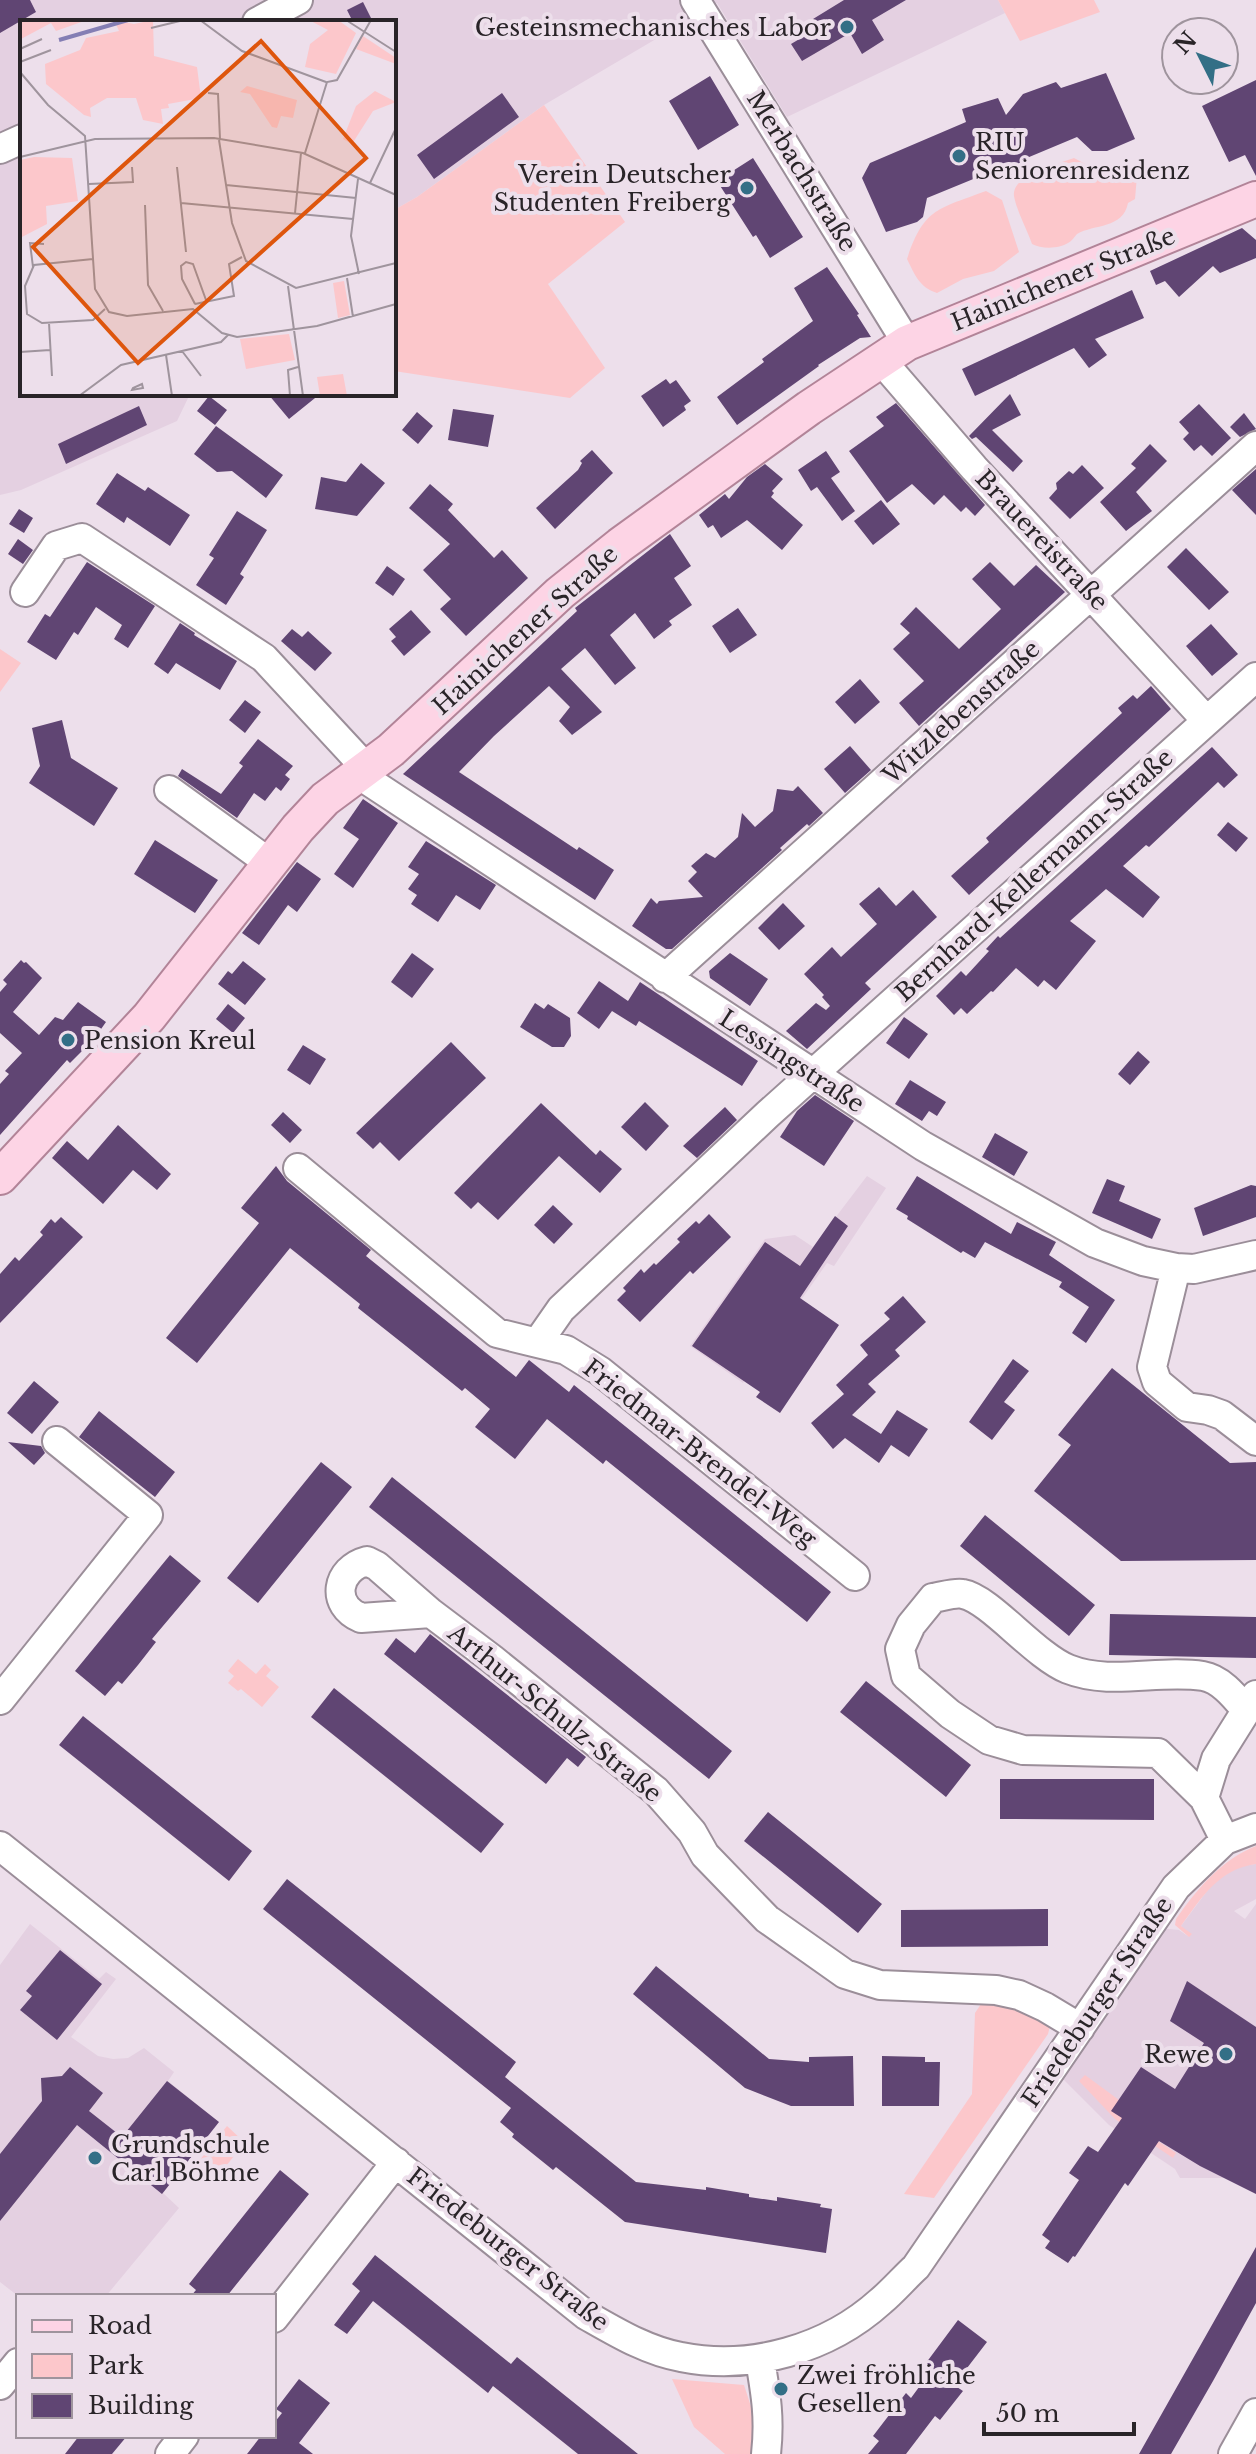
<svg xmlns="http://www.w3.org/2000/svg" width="1256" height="2454" viewBox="0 0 1256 2454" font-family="'Libre Baskerville',serif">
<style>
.built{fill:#e4d0e1}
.green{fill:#fcc7cb}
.building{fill:#604573}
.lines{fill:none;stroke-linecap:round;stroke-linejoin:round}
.minor-casing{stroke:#9b8e99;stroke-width:32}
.major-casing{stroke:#b28498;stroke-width:38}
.minor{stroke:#fff;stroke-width:28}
.major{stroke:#fdd4e5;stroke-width:34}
.poi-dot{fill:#336f86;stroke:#eddfeb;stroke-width:3}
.labels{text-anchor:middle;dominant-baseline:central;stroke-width:8;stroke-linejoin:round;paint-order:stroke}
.poi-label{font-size:24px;fill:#292428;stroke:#eddfeb;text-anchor:start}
.street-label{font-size:24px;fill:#292428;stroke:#eddfeb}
.inset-river{fill:none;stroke:#847eb4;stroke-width:4}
.inset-road{fill:none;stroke:#9f949d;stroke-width:2}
.view{fill:#de560d;fill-opacity:0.15;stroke:#de560d;stroke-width:4}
.inset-edge{fill:none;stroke:#292428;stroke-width:4}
</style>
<rect width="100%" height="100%" fill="#eddfeb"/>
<!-- built -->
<path class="built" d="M0 0H998L1005 13 787 117 717 3 544 105 417 197 394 210V22H22V394H190L177 421 21 490 0 495Z
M867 1176 886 1188 834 1266 827 1263 743 1383 690 1346 765 1239 795 1235 813 1247Z
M1256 1864V1899L1234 1911 1245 1919 1256 1904V2194L1224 2178H1180L1175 2169 1109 2125 1052 2068 1148 1927 1179 1930 1189 1937 1181 1926 1213 1883 1239 1866Z
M30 1924 99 1979 106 1972 116 1979 71 2037 98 2056 113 2059 128 2058 144 2048 174 2072 168 2081 219 2122 163 2193 179 2208 106 2296H18L0 2282V1965Z"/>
<!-- green -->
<path class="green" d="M998 0H1094L1100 12 1020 41Z
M544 105 625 222 548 284 605 368 570 398 394 371V210L417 197Z
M1074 158 1089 166 1100 165 1112 172 1132 171 1137 176 1135 199 1128 203C1123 229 1094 224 1077 234 1074 237 1072 241 1068 243 1059 249 1041 249 1032 244 1027 229 1017 212 1014 196 1011 175 1058 164 1074 158Z
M986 191 1002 200 1019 252 994 271 963 279 937 293C919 287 915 275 907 259 924 208 938 209 986 191Z
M0 649 21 663 0 692Z
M238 1659 256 1674 265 1664 271 1670 266 1676 279 1687 262 1707 241 1689 238 1691 228 1683 234 1676 228 1671Z
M1256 1846V1864C1219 1869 1202 1897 1181 1926L1192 1934 1189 1937 1175 1925 1176 1919C1197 1889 1222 1859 1256 1846Z
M985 1998 1018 2004 1050 2026 1048 2034 934 2198 904 2194 972 2094 975 2013Z
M1085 2075 1119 2100 1112 2111 1176 2153 1173 2158 1115 2119 1079 2081Z
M227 2126 242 2140V2146L218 2176 199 2161Z
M672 2379 744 2385 754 2416 752 2454H725L694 2427Z"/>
<!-- building -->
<path class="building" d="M0 0H30L36 12 0 33Z
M844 0H906L872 20 884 40 862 54 850 33 802 61 791 44 818 28 813 19Z
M363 2 373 22H353L347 10Z
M1106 73 1135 139 1107 151H1092L1077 137 1022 160V169L1015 177 1003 181 988 173 927 198 923 217 917 222 886 232 862 178 870 163 966 122 962 109 998 98 1006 115 1023 94 1056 82 1061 88Z
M710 76 739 125 698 150 669 101Z
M1256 80V176L1245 155 1229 162 1202 106Z
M502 93 519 117 434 179 417 155Z
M753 158 803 237 770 258 756 235 753 237 717 181Z
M1242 228 1256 240V258L1220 273 1213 266 1179 297 1165 281 1156 285 1150 271Z
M827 267 859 314 857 315 871 337 860 338 818 365 819 366 737 425 717 397 764 362 762 359 813 321 794 288Z
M1132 290 1144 318 1095 339 1107 355 1089 368 1074 348 975 396 962 369Z
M666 379 670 384 676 380 691 401 684 406 686 410 663 427 641 396Z
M268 394H320L289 419Z
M1010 394 1021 415 992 430 1023 461 1013 472 976 437 972 439 969 436Z
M209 396 227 410 215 425 197 411Z
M896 403 985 505 975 516 966 507 961 512 944 495 934 505 912 484 887 503 849 451 884 426 876 417Z
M1199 404 1231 438 1212 456 1201 445 1194 451 1183 439 1189 433 1179 422Z
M139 406 147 425 66 464 58 444Z
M453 409 494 415 488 447 448 440Z
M417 412 433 426 418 444 402 430Z
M1244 413 1256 429 1240 437 1230 427Z
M216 426 283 475 266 498 232 471 217 472 194 454Z
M1150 444 1167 461 1136 492 1152 511 1126 531 1100 502 1136 468 1131 464Z
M592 450 613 473 555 529 536 508 578 470 582 463 580 461Z
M826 451 840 472 831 478 855 511 842 521 817 487 811 491 798 470Z
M361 463 385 483 357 516 315 509 321 477 346 482Z
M765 464 783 479 772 491 774 493 771 497 803 525 782 550 747 520 721 538 713 525 708 528 699 515 725 494 729 499 747 477Z
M1082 465 1104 488 1070 519 1049 498 1057 489 1056 483 1069 471 1073 474Z
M1256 469V515L1232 490Z
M117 473 145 491 148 487 190 515 170 546 127 517 124 523 96 504Z
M430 484 453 504 448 510 494 558 502 550 528 578 466 636 440 609 451 599 423 570 450 544 409 508Z
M881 500 900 524 873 545 854 521Z
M19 509 33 518 24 533 9 524Z
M237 511 267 530 240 574 244 577 226 605 196 585 214 558 209 555Z
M670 534 691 566 674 578 692 605 669 621 672 625 654 639 635 613 610 635 636 668 615 685 585 648 561 669 602 712 572 735 559 721 570 707 549 686 494 736 459 772 577 850 579 847 614 870 595 900 403 774 577 611 575 608Z
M18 539 33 550 23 564 8 554Z
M1186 548 1229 592 1209 610 1167 567Z
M87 562 155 606 128 648 114 639 122 625 96 607 78 635 74 632 56 660 27 642 45 614 50 617Z
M990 562 1014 586 1036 565 1065 592 919 726 899 703 924 681 893 649 910 633 900 624 916 607 959 649 1001 609 972 579Z
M387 566 405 579 393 596 375 583Z
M738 608 757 635 730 653 712 626Z
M411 610 431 632 404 656 391 641 396 637 389 629Z
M180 623 195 633 194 635 237 661 220 690 176 663 168 674 154 664Z
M1211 624 1238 654 1212 676 1186 646Z
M292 629 302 637 308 631 332 653 315 671 281 641Z
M860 679 880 702 855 724 835 702Z
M1151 686 1171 709 969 895 951 876 989 842 986 838 1122 713 1118 708 1133 695 1137 699Z
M245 700 261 712 245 733 229 720Z
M62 720 71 758 118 788 94 826 29 783 40 766 32 728Z
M258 739 293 766 285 775 290 779 281 791 276 787 265 801 254 793 237 818 178 776 182 769 221 794 243 766 239 763Z
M850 746 871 770 845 793 824 769Z
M1212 747 1238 775 1224 788 1218 782 1149 847 1146 845 1123 866 1160 897 1143 918 1106 889 1070 921 1096 941 1056 990 1044 980 1038 987 1016 968 993 992 991 991 967 1014 961 1008 954 1015 936 996 961 971 966 976 989 951 986 949 998 936 1000 938Z
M798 786 823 813 809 826 807 824 780 848 782 850 672 949H666L632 926 651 898 657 904 659 901 703 897 688 881 697 872 691 866 706 853 715 858 738 837 742 813 755 827 773 811 777 789 793 791Z
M363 799 398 823 353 888 334 874 359 839 343 828Z
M1228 822 1248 838 1236 852 1217 835Z
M155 840 218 880 195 913 134 874Z
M426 841 496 885 480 910 456 895 438 922 411 904 417 895 408 889 419 874 408 867Z
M297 862 321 879 297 912 288 905 259 945 242 933Z
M879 887 896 906 913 890 937 917 865 983 871 989 807 1049 786 1031 816 1003 826 1010 830 1006 822 997 824 995 804 974 832 947 841 957 877 924 859 904Z
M783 903 805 926 779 950 758 928Z
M412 953 434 969 412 998 391 982Z
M730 953 768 979 750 1006 710 978 709 971Z
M21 960 24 963 26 962 42 978 13 1012 39 1035 55 1017 63 1020 78 1002 106 1022 94 1039 70 1063 67 1060 0 1135V1084L9 1074 5 1071 22 1053 0 1033V992L7 984 3 980Z
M243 961 266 979 245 1005 218 984 228 971 232 974Z
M599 981 628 1001 640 982 758 1061 742 1086 639 1021 636 1026 612 1011 599 1029 577 1013Z
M535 1003 544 1009 548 1004 570 1018 571 1036 564 1047H552L520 1027Z
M228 1004 245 1018 233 1033 216 1019Z
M904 1017 928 1034 909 1059 886 1043Z
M451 1042 486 1078 399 1161 380 1142 373 1149 356 1133Z
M303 1045 326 1059 310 1085 287 1070Z
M1138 1051 1150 1062 1130 1085 1118 1074Z
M910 1080 946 1102 937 1116 929 1111 922 1121 895 1104Z
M815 1095 854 1121 824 1166 780 1137 797 1111Z
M645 1102 669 1126 646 1151 621 1127Z
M541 1103 596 1155 600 1150 622 1169 600 1193 559 1156 498 1220 478 1202 471 1209 454 1193Z
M725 1107 737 1120 697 1158 683 1146Z
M283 1112 302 1130 290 1143 271 1125Z
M118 1125 171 1174 157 1190 133 1170 103 1204 52 1158 67 1141 88 1160Z
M995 1133 1028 1152 1014 1176 982 1157Z
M276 1166 287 1181 371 1250 366 1256 516 1377 529 1360 569 1392 574 1385 831 1592 807 1622 606 1460 603 1464 547 1419 515 1459 475 1427 490 1409 465 1388 462 1391 406 1346 358 1308 360 1304 290 1248 197 1363 166 1338 259 1223 241 1208Z
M917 1176 1011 1234 1017 1222 1056 1242 1049 1255 1115 1300 1086 1343 1072 1333 1089 1307 1059 1287 1062 1282 985 1242 975 1258 963 1251 961 1253 907 1219 908 1216 896 1209Z
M1107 1179 1125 1186 1119 1201 1161 1219 1152 1239 1092 1213Z
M1251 1185 1256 1186V1217L1203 1236 1194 1208Z
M553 1205 573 1224 554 1244 534 1225Z
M709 1214 731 1237 693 1274 690 1271 640 1322 617 1300 626 1291 623 1288 641 1269 644 1273 654 1263 656 1265 680 1242 677 1239 696 1221 699 1224Z
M835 1216 848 1226 800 1298 839 1325 780 1413 756 1397 760 1392 692 1346 765 1242 800 1266Z
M61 1217 83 1237 0 1323V1274L15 1257 19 1261 43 1235 40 1232 51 1219 55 1223Z
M903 1296 926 1322 895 1350 900 1356 868 1384 876 1392 852 1415 881 1434 897 1410 928 1429 909 1457 891 1445 879 1463 845 1438 833 1449 811 1423 844 1394 836 1385 868 1355 860 1345 890 1319 884 1313Z
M1013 1359 1029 1371 1004 1402 1015 1410 992 1440 969 1422Z
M1112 1368 1230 1463 1256 1462V1560L1121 1561 1034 1491 1071 1445 1058 1435Z
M34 1381 59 1402 32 1434 7 1413Z
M99 1411 175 1472 155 1497 79 1437Z
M8 1442 41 1446 45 1453 34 1465Z
M321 1462 352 1487 258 1603 227 1578Z
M392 1477 732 1751 709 1779 369 1507Z
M985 1515 1095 1605 1069 1636 960 1546Z
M170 1555 201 1581 152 1639 156 1642 138 1665 122 1684 118 1681 105 1696 75 1671Z
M1110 1614 1256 1617V1658L1109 1655Z
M430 1634 586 1757 578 1767 567 1758 546 1784 384 1654 396 1638 415 1653Z
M866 1681 971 1765 946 1797 840 1712Z
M334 1688 504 1824 481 1853 311 1717Z
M83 1716 252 1851 229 1881 59 1745Z
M1000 1779H1154V1820L1000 1819Z
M768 1812 882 1904 858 1933 744 1841Z
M287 1879 516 2062 505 2077 636 2182 706 2190V2187L749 2194V2197L777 2201V2197L821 2204 820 2207 832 2209 826 2253 625 2222 556 2167 553 2170 512 2137 514 2134 500 2122 511 2108 263 1909Z
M1048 1909V1946L901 1947V1910Z
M60 1950 102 1984 57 2040 20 2010 32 1996 26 1991Z
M656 1966 769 2059 809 2062V2057L853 2056 854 2106H791L745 2088 633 1994Z
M1187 1981 1256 2027V2194L1200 2166 1159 2141 1128 2186 1125 2183 1075 2257 1073 2256 1068 2263 1045 2248 1050 2241 1042 2235 1079 2180 1069 2173 1088 2146 1098 2152 1122 2118 1111 2111 1141 2067 1175 2089 1204 2043 1170 2021Z
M882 2056 925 2057V2062H940L939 2106H882Z
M70 2067 103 2093 89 2111 122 2137 167 2081 219 2122 162 2194 77 2125 0 2221V2154L42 2101 41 2078 62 2076Z
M280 2170 309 2194 227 2296H191L196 2290 189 2284Z
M1256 2247V2303L1213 2381 1171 2454H1139Z
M375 2255 511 2364 517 2357 638 2454H578L493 2386 488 2393 373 2301 347 2334 334 2325 360 2291 352 2284Z
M958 2320 987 2342 954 2385 963 2391 940 2420 935 2416 906 2454H868L879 2441 873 2436 906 2393 911 2398 933 2368 926 2363Z
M299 2379 330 2403 299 2443 313 2454H247L261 2436H274V2423L282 2413 276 2409Z
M79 2436H127L112 2454H65Z"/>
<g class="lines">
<defs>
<path id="minor" d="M695 0 907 343
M257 22 298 0
M0 149 22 139
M880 359 974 468 1206 720
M25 592 56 546 82 538 264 658 366 768
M358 774 923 1146 1095 1243 1143 1261 1176 1268 1194 1269 1256 1255
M169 790 271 864
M665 978 1256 446
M298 1168 497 1333 566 1350 600 1371 855 1576
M1176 1268 1152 1367 1157 1382 1187 1407 1208 1410 1222 1415 1256 1441
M538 1342 561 1309 768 1114 1256 677
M431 1613 361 1618C330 1605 336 1569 367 1561L377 1566 431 1613 492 1659 656 1791 692 1832 705 1855 767 1919 845 1974 880 1985 996 1990 1019 1995 1045 2007 1080 2028
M0 1700 148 1515 57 1441
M1204 1798 1158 1753 1023 1750 989 1740 950 1714 906 1676 900 1649 911 1625 933 1598C941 1597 955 1592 963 1594 990 1599 1034 1655 1068 1669 1111 1686 1159 1669 1203 1676 1221 1679 1235 1697 1246 1710
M1225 1840 1204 1798 1216 1759 1256 1695
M0 1846 586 2315C616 2332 647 2351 681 2357 751 2371 828 2349 881 2301 893 2291 904 2278 916 2267L1176 1887 1225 1840 1256 1828
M274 2318 396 2162
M760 2360C766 2395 770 2419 766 2454
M0 2385 18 2363
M170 2454 184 2436
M1233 2454 1256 2413"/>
<path id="major" d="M0 1177 149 1017 298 828 325 799 391 750 560 593 620 545 809 408 907 343 1256 199"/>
</defs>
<!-- minor casing -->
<use href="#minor" class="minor-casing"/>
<!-- major casing -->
<use href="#major" class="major-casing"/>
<!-- minor -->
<use href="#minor" class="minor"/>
<!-- major -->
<use href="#major" class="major"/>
</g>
<!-- markers -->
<g class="poi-dot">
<circle cx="847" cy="27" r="8"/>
<circle cx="959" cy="156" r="8"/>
<circle cx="747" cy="188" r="8"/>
<circle cx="68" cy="1040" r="8"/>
<circle cx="1226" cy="2054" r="8"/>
<circle cx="95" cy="2158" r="8"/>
<circle cx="781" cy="2389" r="8"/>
</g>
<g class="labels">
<!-- poi labels -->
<g class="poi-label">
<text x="831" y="27" text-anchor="end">Gesteinsmechanisches Labor</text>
<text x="975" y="142">RIU<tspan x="975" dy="28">Seniorenresidenz</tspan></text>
<text x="731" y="174" text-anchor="end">Verein Deutscher<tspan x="731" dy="28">Studenten Freiberg</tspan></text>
<text x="84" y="1040">Pension Kreul</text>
<text x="1210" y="2054" text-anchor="end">Rewe</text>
<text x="111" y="2144">Grundschule<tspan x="111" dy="28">Carl Böhme</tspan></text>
<text x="797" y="2375">Zwei fröhliche<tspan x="797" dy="28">Gesellen</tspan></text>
</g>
<!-- street labels -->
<g class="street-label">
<text transform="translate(802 171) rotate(58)">Merbachstraße</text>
<text transform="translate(1063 279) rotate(-22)">Hainichener Straße</text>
<text transform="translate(1042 540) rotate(47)">Brauereistraße</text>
<text transform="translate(525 630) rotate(-42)">Hainichener Straße</text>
<text transform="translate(961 712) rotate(-42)">Witzlebenstraße</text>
<text transform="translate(1034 875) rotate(-42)">Bernhard-Kellermann-Straße</text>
<text transform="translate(792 1061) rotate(33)">Lessingstraße</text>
<text transform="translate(700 1453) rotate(38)">Friedmar-Brendel-Weg</text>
<text transform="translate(555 1713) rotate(39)">Arthur-Schulz-Straße</text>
<text transform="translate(1097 2002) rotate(-56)">Friedeburger Straße</text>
<text transform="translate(508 2249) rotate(38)">Friedeburger Straße</text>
</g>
</g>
<!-- overview -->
<g transform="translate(20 20)">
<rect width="376" height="376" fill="#eddfeb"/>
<path d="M0 0H67L36 11 31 3 1 19ZM94 0 114 4 133 0 134 36 177 47 181 78 148 84 149 88 141 89 143 104 123 100 116 78H87L70 88 71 97 64 95 26 64 25 44 60 30 66 18 99 11ZM289 0H318L336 13 316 54 285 47 290 24 308 10ZM343 16 376 38V44L336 29ZM227 66 277 80 273 98 261 96 257 108 252 107 230 74 220 72ZM355 71 376 82 353 91 332 124 323 119 336 86ZM14 137 52 138 58 181 26 186 27 204 0 218V140ZM324 261 330 295 318 298 313 263ZM269 314 275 340 226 349 220 319ZM323 354 327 376H300L297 357Z" fill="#fcc7cb"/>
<path class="inset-river" d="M39 20 108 0"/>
<path class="inset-road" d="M180 0 222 31 306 62M326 0 376 32M131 8 164 0M0 29 22 19M0 42 31 30M0 52 28 85 65 116 75 269 89 292 107 296 173 289 202 313 217 317 297 306 376 284M188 73 198 74 200 119M199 120 212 203 226 241 276 268 376 243M285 133 307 62 317 60 351 0M0 137 75 119 194 118 283 133 376 175M157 147 166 232M338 159 331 216 339 254M350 163 376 108M69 164 113 162 112 147M206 165 336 178M161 183 333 199M125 185 128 265 143 291M275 193 281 133M73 239 14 245 5 266 7 294 22 303 73 300 85 289M13 247 10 223 24 224M327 258 333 297M268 266 283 376M175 284 162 259 161 246 166 242 173 244 186 280M175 284 214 276 209 244 222 237M29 303 32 356M162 331 181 356M0 332 30 330M146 335 152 376M122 364 123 368 112 370 113 368ZM59 376 101 345 201 322 208 315M270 376 268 350 278 347"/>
<path class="view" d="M241 21 346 138 118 343 13 227Z"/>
<rect width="376" height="376" class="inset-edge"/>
</g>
<!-- legend -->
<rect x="16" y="2294" width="260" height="144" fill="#eddfeb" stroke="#9f949d" stroke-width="2"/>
<rect x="32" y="2320" width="40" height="12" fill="#fdd4e5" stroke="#9f949d" stroke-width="2"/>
<text x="88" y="2334" font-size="24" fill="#292428">Road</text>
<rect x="32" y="2354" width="40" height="24" fill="#fcc7cb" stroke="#9f949d" stroke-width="2"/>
<text x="88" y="2374" font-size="24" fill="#292428">Park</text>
<rect x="32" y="2394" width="40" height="24" fill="#604573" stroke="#9f949d" stroke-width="2"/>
<text x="88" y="2414" font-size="24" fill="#292428">Building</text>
<!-- north arrow -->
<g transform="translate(1200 56) rotate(312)"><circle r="38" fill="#eddfeb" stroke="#9f949d" stroke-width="2"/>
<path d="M0-6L14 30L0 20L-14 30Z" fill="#336f86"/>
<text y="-12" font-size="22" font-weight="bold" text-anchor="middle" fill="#292428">N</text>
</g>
<!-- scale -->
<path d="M984 2422v12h150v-12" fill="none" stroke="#292428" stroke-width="4"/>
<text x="996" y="2422" font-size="24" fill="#292428" stroke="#eddfeb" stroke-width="6" paint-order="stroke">50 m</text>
</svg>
